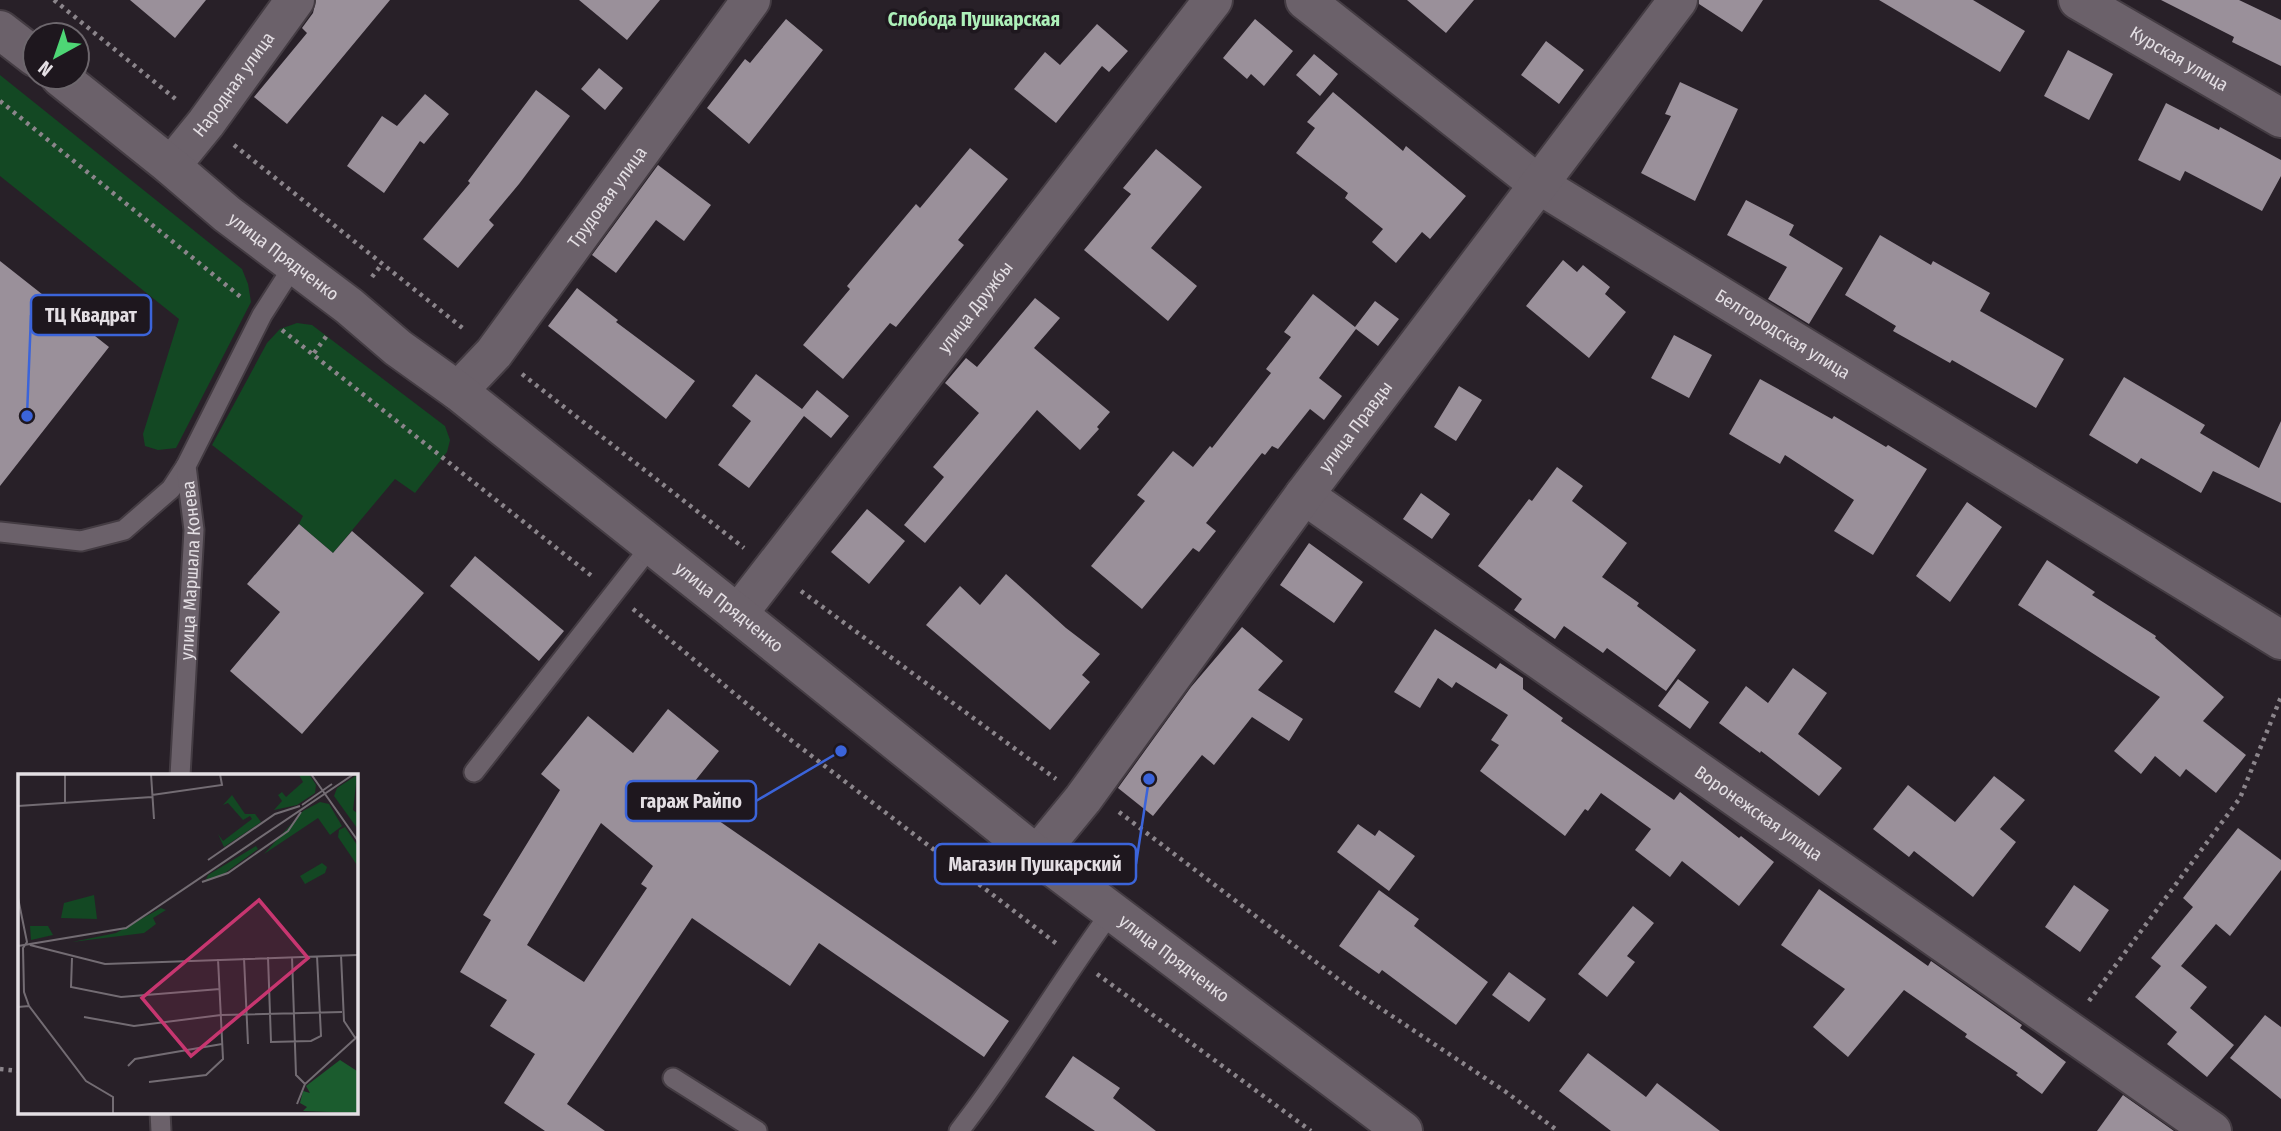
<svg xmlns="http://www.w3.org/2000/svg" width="2281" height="1131" viewBox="0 0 2281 1131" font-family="'Fira Sans Condensed',sans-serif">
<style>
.green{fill:#134823}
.building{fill:#9a909a;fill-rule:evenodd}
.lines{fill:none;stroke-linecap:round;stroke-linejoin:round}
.lane-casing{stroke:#443c43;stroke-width:23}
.street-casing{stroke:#443c43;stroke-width:42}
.secondary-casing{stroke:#443c43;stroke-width:42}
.path{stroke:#8b858b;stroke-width:4.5;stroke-dasharray:3.5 5;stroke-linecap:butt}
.lane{stroke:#6b616a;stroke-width:19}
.street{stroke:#6b616a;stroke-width:38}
.secondary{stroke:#6b616a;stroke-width:38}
.labels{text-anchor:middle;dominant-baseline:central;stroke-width:7;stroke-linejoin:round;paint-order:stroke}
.street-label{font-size:18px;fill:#e4dfe4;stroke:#1e171e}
.neighbourhood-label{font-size:19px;font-weight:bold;fill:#adf0b9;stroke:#1e171e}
.inset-road{fill:none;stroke:#736c73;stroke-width:2}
.view{fill:#c73670;fill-opacity:0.15;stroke:#c73670;stroke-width:3.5}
.inset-edge{fill:none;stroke:#e4dfe4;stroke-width:3.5}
.leader{fill:none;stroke:#3b64da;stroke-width:2.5}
.callout-dot{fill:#3b64da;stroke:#1e171e;stroke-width:2.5}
.callout{fill:#1e171e;stroke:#3b64da;stroke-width:2.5}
.callout-label{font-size:19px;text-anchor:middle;font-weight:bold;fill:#e4dfe4}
</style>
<rect width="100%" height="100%" fill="#282028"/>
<!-- green -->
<path class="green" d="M0 75 242 269 248 284 251 302 176 448 158 450 145 446 143 434 179 319 0 176Z
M297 323 312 325 445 426 450 440 447 452 415 493 395 479 333 553 299 524 303 516 212 445 267 343 280 329Z"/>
<!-- building -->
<path class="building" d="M130 0H206L175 38Z
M316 0H390L287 124 254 97 307 33 302 28 313 13Z
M579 0H660L627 40Z
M1407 0H1474L1446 33Z
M1699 0H1763L1742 32 1699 4Z
M1879 0H1973L2025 31 2000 72Z
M2161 0H2239L2281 20V66L2232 42 2234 37Z
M786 19 823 50 749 144 707 108 745 59 750 63Z
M1255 19 1293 51 1264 86 1251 74 1247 79 1223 58Z
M1097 24 1128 51 1109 72 1102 66 1056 123 1014 89 1045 52 1060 65Z
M1546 41 1584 70 1559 104 1521 75Z
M2068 50 2113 74 2089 120 2044 96Z
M1314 54 1338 74 1320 96 1296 75Z
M599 68 623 88 605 110 581 89Z
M1680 82 1738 109 1695 201 1641 173 1671 116 1665 114Z
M536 90 570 116 519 184 489 220 494 225 458 268 423 239 470 183 468 181Z
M1333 92 1403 151 1406 146 1466 196 1430 239 1422 232 1396 263 1372 242 1383 229 1345 198 1348 193 1296 153 1315 128 1307 122Z
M425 94 449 114 424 144 420 141 384 193 347 166 382 116 397 126Z
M2166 103 2219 130 2220 127 2281 160V176L2262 211 2185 171 2180 181 2138 160Z
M970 148 1008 179 958 240 964 245 896 327 890 323 843 379 803 345 850 289 847 286 916 204 920 208Z
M1156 149 1202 187 1151 248 1197 286 1168 321 1084 250 1131 194 1123 188Z
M658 165 711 205 684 241 656 220 616 273 592 255Z
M1746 200 1794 225 1789 235 1843 268 1809 324 1768 299 1787 267 1727 235Z
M1880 235 1931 265 1933 261 1990 293 1980 311 2064 359 2036 408 1952 360 1950 363 1893 331 1896 326 1845 295Z
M1563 260 1577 272 1583 265 1610 287 1605 294 1626 312 1589 358 1526 306Z
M0 261 109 347 0 486Z
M577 288 618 320 616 322 695 381 666 419 548 326Z
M1313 294 1355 327 1375 301 1399 319 1378 346 1356 329 1319 378 1342 396 1324 420 1310 409 1278 449 1272 446 1265 455 1262 453 1206 523 1216 531 1199 552 1193 548 1142 609 1091 566 1145 501 1137 495 1173 451 1193 467 1210 446 1212 448 1271 373 1266 369 1291 337 1284 332Z
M1035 298 1060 318 1034 348 1110 412 1097 427 1099 429 1080 450 1037 410 925 543 904 525 944 477 933 467 979 413 945 383 966 358 977 367Z
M1674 335 1712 355 1689 398 1651 378Z
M756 374 802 409 817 390 849 416 831 438 804 416 749 488 718 465 751 421 732 406Z
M2124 377 2205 425 2200 433 2259 468 2281 421V503L2213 471 2201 493 2141 458 2137 464 2089 435Z
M1760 379 1832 419 1834 416 1886 447 1888 445 1927 469 1873 555 1834 531 1854 500 1785 455 1780 464 1729 434Z
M1459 386 1482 400 1456 441 1434 427Z
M1557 467 1583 486 1572 501 1627 543 1602 577 1639 603 1637 606 1696 650 1666 691 1607 648 1603 653 1564 626 1555 639 1514 610 1522 599 1478 566 1529 499 1532 501Z
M1421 493 1450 514 1432 539 1403 519Z
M1967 502 2002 527 1950 602 1916 576Z
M867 509 905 541 869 584 831 552Z
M299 524 333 553 352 531 424 593 302 734 230 671 280 612 247 584Z
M1309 543 1363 582 1334 623 1280 585Z
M475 556 564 631 539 661 450 586Z
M2047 560 2095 592 2092 595 2156 636 2155 638 2224 697 2203 721 2246 755 2216 793 2186 769 2180 777 2155 756 2141 774 2114 751 2160 697 2018 605Z
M1006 574 1066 628 1100 654 1082 675 1090 682 1050 730 926 625 960 586 980 605Z
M1242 627 1283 661 1258 690 1303 719 1289 741 1252 717 1214 765 1202 755 1153 816 1118 788 1191 687Z
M1435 629 1496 669 1500 663 1523 678V689L1563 718 1561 721 1674 800 1680 792 1739 838 1741 836 1774 862 1739 906 1682 861 1670 877 1635 850 1651 829 1601 793 1588 811 1585 809 1565 836 1480 771 1499 745 1491 740 1508 715 1456 682 1452 688 1438 678 1420 708 1394 692Z
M1793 668 1827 693 1798 734 1842 768 1819 796 1761 751 1760 753 1719 723 1746 686 1768 703Z
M1678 679 1709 702 1690 729 1658 706Z
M668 709 719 751 683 796 1009 1021 984 1057 819 943 790 986 692 918 567 1104 605 1131H545L504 1103 535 1054 490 1026 507 1000 460 972 491 920 483 915 560 790 541 774 588 716 633 753ZM601 823 653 866 641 884 647 888 584 982 527 945Z
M1994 776 2025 800 2000 829 2016 842 1973 897 1914 851 1909 857 1873 829 1908 785 1955 822Z
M1358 824 1375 836 1379 830 1415 856 1389 891 1337 852Z
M2238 828 2281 860V870L2230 936 2216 924 2181 966 2207 987 2190 1008 2234 1045 2207 1077 2167 1044 2177 1032 2135 997 2161 966 2151 958 2193 907 2183 898Z
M2074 885 2109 910 2080 952 2045 927Z
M1819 889 1928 966 1931 961 2022 1025 2020 1028 2066 1062 2042 1094 2016 1075 2018 1073 1965 1037 1967 1034 1904 990 1848 1057 1813 1027 1845 989 1781 945Z
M1379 890 1419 919 1414 926 1488 982 1456 1025 1382 970 1379 974 1339 946Z
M1633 906 1654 923 1627 956 1635 962 1607 997 1578 974Z
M1509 972 1546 999 1529 1022 1492 995Z
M2265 1015 2281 1027V1099L2230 1058Z
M1588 1053 1646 1097 1657 1083 1720 1131H1611L1559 1091Z
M1073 1056 1120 1088 1113 1098 1156 1131H1095L1045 1097Z
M2123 1095 2174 1131H2097Z"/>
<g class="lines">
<defs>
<g id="lane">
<path d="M0 532 81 541 124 530 171 489 186 466"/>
<path d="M474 772 651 546"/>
<path id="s1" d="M180 776 194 530 186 466 262 315 294 265"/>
<path d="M673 1078 757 1131"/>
<path d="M160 1112 161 1131"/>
<path d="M959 1131C1014 1061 1059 983 1112 911"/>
</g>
<g id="street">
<path id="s2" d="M1305 0 1538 184 2281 640"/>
<path id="s3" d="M2078 0 2281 118"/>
<path id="s4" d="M171 166 206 123 295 0"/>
<path id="s5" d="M458 391 494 353 751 0"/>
<path id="s6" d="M1304 495 2212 1131"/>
<path id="s7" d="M738 614 1213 0"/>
<path id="s8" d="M1037 855 1083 799 1304 495 1678 0"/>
</g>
<g id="secondary">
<path d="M0 30 35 57"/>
<path id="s9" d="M60 77 171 166 227 214 349 306 398 348 458 391 738 614 1037 855 1403 1131"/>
</g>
</defs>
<!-- lane casing -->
<use href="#lane" class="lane-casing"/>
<!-- street casing -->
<use href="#street" class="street-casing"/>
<!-- secondary casing -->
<use href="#secondary" class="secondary-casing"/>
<!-- path -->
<path class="path" d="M54 0 178 101
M0 101 242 298
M234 145 465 330
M372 277 382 264
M282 330 593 577
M314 353 328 334
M522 374 744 548
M801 591 1056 779
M633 609 783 734 1057 944
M1119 812 1350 988 1506 1092 1558 1131
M1097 974 1311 1131
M2089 1001 2240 798 2281 697
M0 1069 19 1071"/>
<!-- lane -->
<use href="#lane" class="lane"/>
<!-- street -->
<use href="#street" class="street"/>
<!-- secondary -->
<use href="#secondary" class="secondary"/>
</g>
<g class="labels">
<!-- street labels -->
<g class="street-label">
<text stroke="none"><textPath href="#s3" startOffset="117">Курская улица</textPath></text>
<text stroke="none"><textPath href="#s4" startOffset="103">Народная улица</textPath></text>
<text stroke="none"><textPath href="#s5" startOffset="245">Трудовая улица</textPath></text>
<text stroke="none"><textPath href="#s9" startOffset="287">улица Прядченко</textPath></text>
<text stroke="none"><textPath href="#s7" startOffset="388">улица Дружбы</textPath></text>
<text stroke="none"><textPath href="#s2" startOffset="584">Белгородская улица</textPath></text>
<text stroke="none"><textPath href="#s8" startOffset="534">улица Правды</textPath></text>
<text stroke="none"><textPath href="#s1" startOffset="206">улица Маршала Конева</textPath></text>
<text stroke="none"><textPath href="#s9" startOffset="854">улица Прядченко</textPath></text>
<text stroke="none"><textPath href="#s6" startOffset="555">Воронежская улица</textPath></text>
<text stroke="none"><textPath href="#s9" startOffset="1421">улица Прядченко</textPath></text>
</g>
<!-- neighbourhood labels -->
<g class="neighbourhood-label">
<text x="974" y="19">Слобода Пушкарская</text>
</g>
</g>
<!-- overview -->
<g transform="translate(18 774)">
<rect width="340" height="340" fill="#282028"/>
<path d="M291 0 298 11 297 19 279 31 256 36 264 27 260 21 264 18 268 23 285 8 281 1ZM339 1 335 36 339 39V54L316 22 319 14ZM214 21 227 40H237L243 48 206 73 200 60 205 67 234 45 232 42 225 46 210 29 205 31ZM302 28 311 30 324 52 312 61 300 44 246 80 285 37ZM327 53 339 71V91L320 63 321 56ZM238 72 240 75 207 99 187 108 190 101ZM304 89 309 93 307 99 287 110 282 102ZM76 121 79 145 43 144 46 129ZM143 134 148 136 135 144 138 150 126 159 54 168 98 159ZM12 152H30L35 161 13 166Z" fill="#134823"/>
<path d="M322 286 339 297V339L285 337 289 333 282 329 285 317 292 319 288 312Z" fill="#1b5c2e"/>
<path class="inset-road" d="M47 0V28M133 0 136 45M293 0 340 67M134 21 204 11 202 0M284 31 314 10M0 32 134 23M190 86 257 40 282 32M184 108 210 99 270 57 283 38M0 124 9 168 5 174 6 218 11 232M12 171 87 190 340 181M0 172 108 154 336 0M323 181 326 247 338 265M250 183 253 268 293 267 303 262 299 182M274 183 278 301 287 310M54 184 53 213 103 223 202 215M226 184 230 270M0 233 11 232 68 307 95 323V339M66 243 116 252 203 241 324 238M110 292 117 285 204 270M131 308 188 301 205 285 200 185M279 330 287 310 340 262"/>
<path class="view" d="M241 126 290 184 173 282 124 224Z"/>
<rect width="340" height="340" class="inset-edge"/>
</g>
<!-- callouts -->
<path class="leader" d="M27 416L31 315M841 751L756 801M1149 779L1136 864"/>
<g class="callout-dot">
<circle cx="27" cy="416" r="7"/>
<circle cx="841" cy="751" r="7"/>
<circle cx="1149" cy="779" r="7"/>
</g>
<g class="callout">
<rect x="31" y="295" width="120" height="40" rx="7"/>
<rect x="626" y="781" width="130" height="40" rx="7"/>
<rect x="935" y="844" width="201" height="40" rx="7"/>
</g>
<g class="callout-label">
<text x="91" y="322">ТЦ Квадрат</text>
<text x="691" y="808">гараж Райпо</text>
<text x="1035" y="871">Магазин Пушкарский</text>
</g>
<!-- north arrow -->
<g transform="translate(56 56) rotate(220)"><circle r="33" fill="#1e171e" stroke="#6d676d" stroke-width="2"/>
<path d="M0-5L12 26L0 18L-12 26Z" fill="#4ed675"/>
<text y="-10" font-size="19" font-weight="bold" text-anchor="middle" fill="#e4dfe4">N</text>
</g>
</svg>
